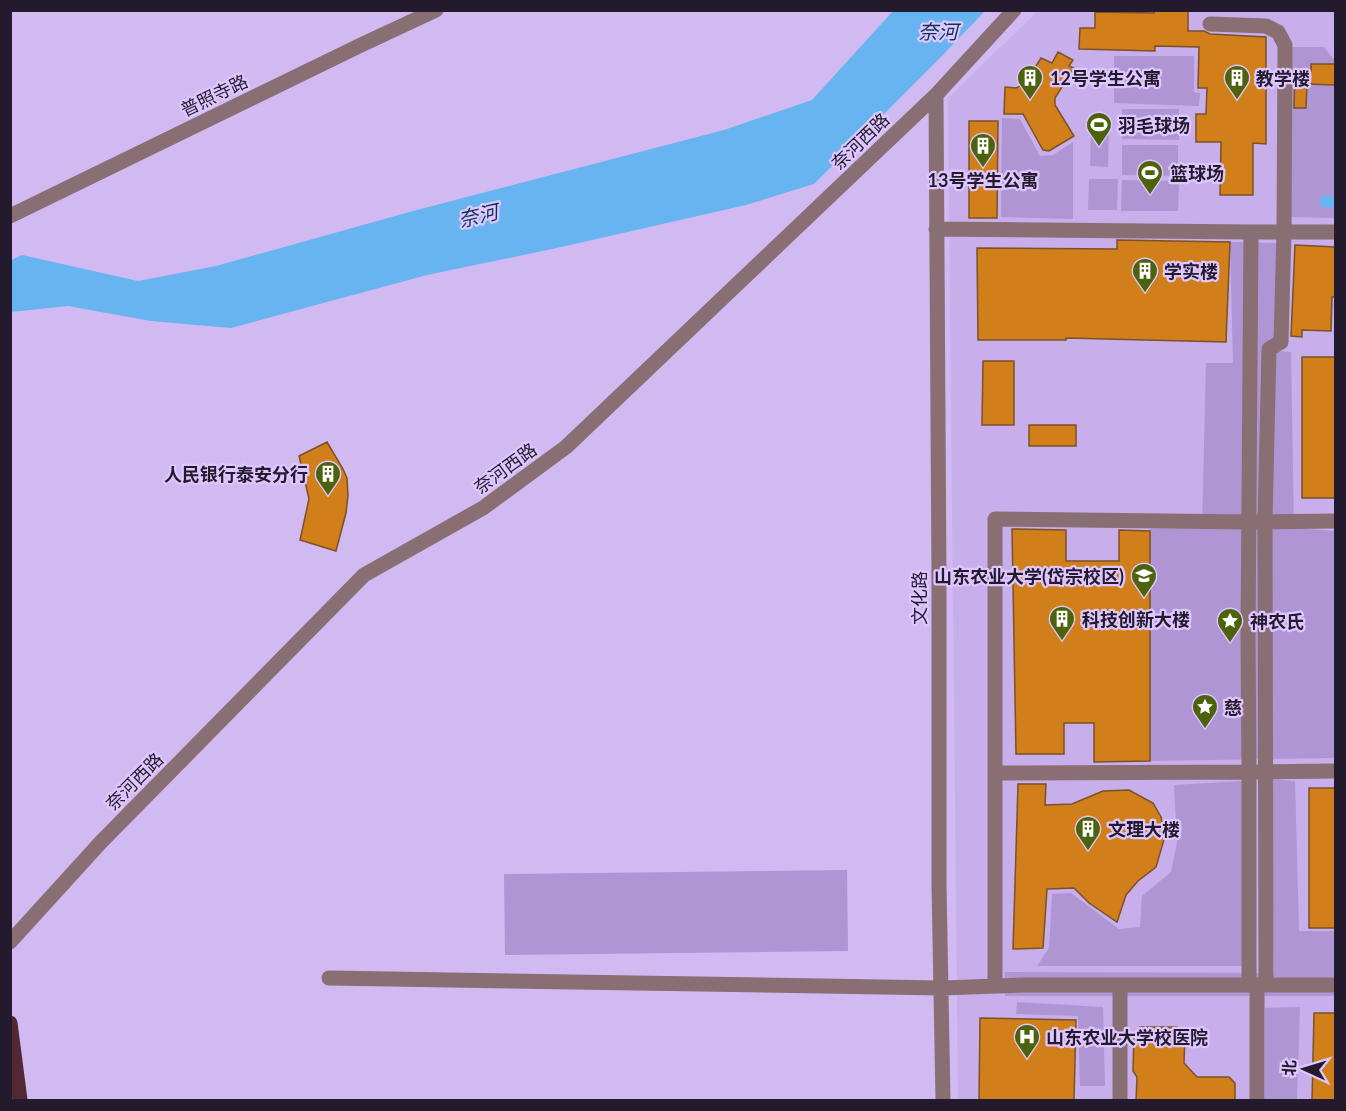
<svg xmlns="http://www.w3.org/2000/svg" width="1346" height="1111" viewBox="0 0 1346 1111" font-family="Lato,'Noto Sans SC',sans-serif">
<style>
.built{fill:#c8aeea}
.green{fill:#b095d4}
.water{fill:#68b4f0}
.building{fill:#d17f1a;stroke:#7a5128;stroke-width:1.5}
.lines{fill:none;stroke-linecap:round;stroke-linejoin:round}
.minor{stroke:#896e74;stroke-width:15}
.major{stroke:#532733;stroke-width:15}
.labels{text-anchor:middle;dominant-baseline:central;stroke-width:4.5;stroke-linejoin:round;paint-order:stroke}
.poi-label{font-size:18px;font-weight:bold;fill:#231a2e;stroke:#dec7fe;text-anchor:start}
.street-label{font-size:18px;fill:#231a2e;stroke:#dec7fe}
.water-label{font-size:20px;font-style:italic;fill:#093452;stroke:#dec7fe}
</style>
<rect width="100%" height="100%" fill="#d1baf1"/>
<!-- built -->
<path class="built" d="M1038 11H1335V1100H958L948 98Z"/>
<!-- green -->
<path class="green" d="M1290 47H1324L1335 61V218L1290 217Z
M1114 56H1194V92L1200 93 1199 106 1114 103Z
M1122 109H1179V140L1122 139Z
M1002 118 1020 119 1040 156 1053 155 1073 142V219L1001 217Z
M1091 129H1109L1108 167 1090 166Z
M1122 145H1178V176L1122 175Z
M1089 179H1118L1117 210H1088Z
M1122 180 1179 181 1178 211H1121Z
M1230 242 1277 243 1276 351 1291 352 1294 528 1335 531V758L1150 761V529L1202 528 1206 363H1233Z
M1271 779 1295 781 1299 931H1335V996H1005V972L1274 973Z
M1242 781 1244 966H1037L1049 948 1052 894 1071 893 1119 929 1140 927 1142 896 1171 872 1177 843 1174 785Z
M847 870 848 951 505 955 504 874Z
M1017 1002 1103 1007 1105 1086H1080L1078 1016 1016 1014Z
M1300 1007 1297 1100H1265V1008Z"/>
<!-- water -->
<path class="water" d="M893 11H985L937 61 814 184 746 205 557 248 427 275 231 328 151 321 68 306 11 312V260L22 255 138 281 216 266 413 211 724 130 812 100Z
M1322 195 1335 196V208L1322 207V205H1319L1320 198H1322Z"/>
<!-- building -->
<path class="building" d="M1154 10H1188V31H1204L1210 34 1266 37V144L1253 143V195H1220L1221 142H1196V114H1206L1207 88H1198L1199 47 1155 46V51L1079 49 1080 28H1095V12L1154 13Z
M1058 52 1073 60 1069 66 1074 68 1055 98V105L1074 136 1049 151 1043 150 1023 114H1004L1005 87 1016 88 1025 84 1041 58 1052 63Z
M1311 64H1335V85L1307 84 1306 108H1294L1295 70 1311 71Z
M969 121H998L997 218H969Z
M1117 240 1230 242 1226 342 1066 338V340H978L977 248 1117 249Z
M1295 245 1335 247V297H1332L1331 331 1302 330V337L1291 336Z
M1302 357H1335V498H1302Z
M983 361H1014V425H982Z
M1029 425H1076V446H1029Z
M327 442 343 469 347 478 348 495 346 513 336 551 300 540 309 499 299 456Z
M1012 529 1066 530V561H1119V530L1150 531V761L1094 762V723H1064V754H1016Z
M1018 784H1046L1045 805 1072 804 1103 791 1129 790 1153 803 1161 817 1165 836 1156 867 1138 881 1126 895 1117 922 1089 903 1074 888 1047 889 1043 948 1013 949Z
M1309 788H1335V928H1309Z
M1314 1013H1335V1101H1312Z
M980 1018 1076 1020 1074 1101H979Z
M1140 1027H1177L1185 1034 1184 1063 1197 1077H1229L1235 1083V1101H1136L1137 1077 1133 1071 1134 1034Z"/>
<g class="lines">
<!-- minor -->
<path class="minor" d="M1210 24 1266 26 1278 32 1285 45 1284 232H1336
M936 95 939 580V884L943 1100
M10 216 361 45 436 10
M936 229 1251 232 1248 635 1249 772 1336 771
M1251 232H1284L1281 342 1269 349 1265 521 1266 985
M995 773 1249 772V985
M10 942 101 842 364 575 483 508 566 447 936 95 1014 10
M329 978 942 988 1023 985H1336
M1120 985V1100
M995 986V519L1249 522 1336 521
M1257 1100V985"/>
<!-- major -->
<path class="major" d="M10 1023 20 1100"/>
</g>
<!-- icons -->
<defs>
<symbol id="building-pin" viewBox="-11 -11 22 30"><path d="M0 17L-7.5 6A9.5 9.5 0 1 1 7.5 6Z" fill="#4c620d" stroke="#dec7fe"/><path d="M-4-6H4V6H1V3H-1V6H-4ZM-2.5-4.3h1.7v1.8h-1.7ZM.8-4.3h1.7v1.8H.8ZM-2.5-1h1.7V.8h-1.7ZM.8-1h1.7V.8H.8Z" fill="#fff"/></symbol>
<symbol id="stadium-pin" viewBox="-11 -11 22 30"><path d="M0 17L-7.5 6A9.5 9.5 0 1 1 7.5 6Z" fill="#4c620d" stroke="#dec7fe"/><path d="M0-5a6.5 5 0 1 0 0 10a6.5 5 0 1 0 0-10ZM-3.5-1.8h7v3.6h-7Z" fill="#fff"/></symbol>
<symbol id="university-pin" viewBox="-11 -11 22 30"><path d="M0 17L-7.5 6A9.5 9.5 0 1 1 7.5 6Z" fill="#4c620d" stroke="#dec7fe"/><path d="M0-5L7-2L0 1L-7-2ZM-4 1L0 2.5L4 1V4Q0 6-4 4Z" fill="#fff"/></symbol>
<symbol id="sight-pin" viewBox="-11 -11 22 30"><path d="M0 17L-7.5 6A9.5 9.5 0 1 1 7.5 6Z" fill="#4c620d" stroke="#dec7fe"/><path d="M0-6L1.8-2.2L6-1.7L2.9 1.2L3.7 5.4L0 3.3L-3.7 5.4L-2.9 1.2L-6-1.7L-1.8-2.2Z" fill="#fff"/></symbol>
<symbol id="hospital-pin" viewBox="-11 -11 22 30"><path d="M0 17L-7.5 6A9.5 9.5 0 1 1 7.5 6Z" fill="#4c620d" stroke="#dec7fe"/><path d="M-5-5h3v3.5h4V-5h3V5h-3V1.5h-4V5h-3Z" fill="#fff"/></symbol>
</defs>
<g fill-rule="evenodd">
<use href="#building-pin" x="1015" y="63" width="30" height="40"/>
<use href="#building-pin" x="1222" y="63" width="30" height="40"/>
<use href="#stadium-pin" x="1084" y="110" width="30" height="40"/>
<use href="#building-pin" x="968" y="131" width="30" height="40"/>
<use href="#stadium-pin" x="1135" y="158" width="30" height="40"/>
<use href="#building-pin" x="1130" y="256" width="30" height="40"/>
<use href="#building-pin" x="313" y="459" width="30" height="40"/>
<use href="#university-pin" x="1129" y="561" width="30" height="40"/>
<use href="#building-pin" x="1047" y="604" width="30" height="40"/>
<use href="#sight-pin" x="1215" y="606" width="30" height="40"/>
<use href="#sight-pin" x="1190" y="692" width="30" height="40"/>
<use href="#building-pin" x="1073" y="814" width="30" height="40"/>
<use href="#hospital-pin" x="1012" y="1022" width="30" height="40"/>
</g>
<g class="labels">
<!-- poi labels -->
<g class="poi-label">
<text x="1050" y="78">12号学生公寓</text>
<text x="1256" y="78">教学楼</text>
<text x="1118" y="125">羽毛球场</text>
<text x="1170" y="173">篮球场</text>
<text x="983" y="180" text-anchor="middle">13号学生公寓</text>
<text x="1164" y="271">学实楼</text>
<text x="308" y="474" text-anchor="end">人民银行泰安分行</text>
<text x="1124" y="576" text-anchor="end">山东农业大学(岱宗校区)</text>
<text x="1082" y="619">科技创新大楼</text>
<text x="1250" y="621">神农氏</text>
<text x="1224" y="707">慈</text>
<text x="1108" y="829">文理大楼</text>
<text x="1046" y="1037">山东农业大学校医院</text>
</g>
<!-- street labels -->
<g class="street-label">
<text transform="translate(214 95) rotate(-26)">普照寺路</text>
<text transform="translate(860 141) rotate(-44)">奈河西路</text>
<text transform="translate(505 468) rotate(-36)">奈河西路</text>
<text transform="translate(919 598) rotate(-90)">文化路</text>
<text transform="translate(134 781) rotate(-45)">奈河西路</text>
</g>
<!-- water labels -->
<g class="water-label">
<text x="938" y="31">奈河</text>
<text transform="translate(478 215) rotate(-13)">奈河</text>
</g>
</g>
<!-- border -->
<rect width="1346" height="1111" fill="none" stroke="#231a2e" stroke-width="24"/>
<!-- north arrow -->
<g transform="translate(1304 1069) rotate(274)" stroke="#dec7fe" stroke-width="4.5" paint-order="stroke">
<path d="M0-4.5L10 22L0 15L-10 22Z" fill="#231a2e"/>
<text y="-9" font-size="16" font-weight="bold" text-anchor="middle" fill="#231a2e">北</text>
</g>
</svg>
